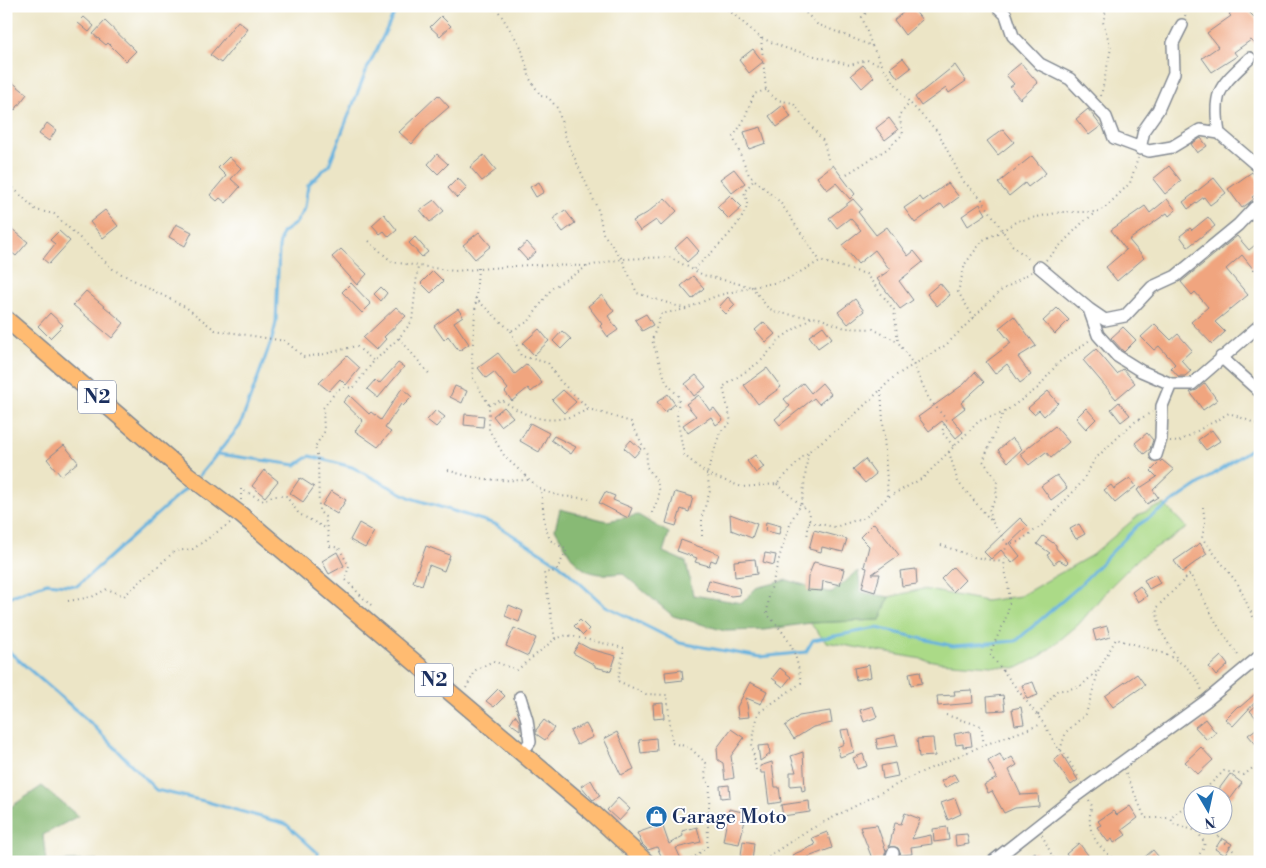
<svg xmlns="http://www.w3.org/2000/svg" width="1266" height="868" viewBox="0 0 1266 868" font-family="'Libre Bodoni',serif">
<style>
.green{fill:#abda87;stroke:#638472}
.forest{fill:#88ba74;stroke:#527469}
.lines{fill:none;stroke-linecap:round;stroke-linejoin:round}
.stream{stroke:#66b2df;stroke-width:3}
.building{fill:#f0a57f}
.minor-casing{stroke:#848a92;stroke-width:14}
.highway-casing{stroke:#848a92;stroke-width:19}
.path{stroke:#848a92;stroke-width:2;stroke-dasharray:1 4;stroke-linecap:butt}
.minor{stroke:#fff;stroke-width:11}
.highway{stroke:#ffbb71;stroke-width:16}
.labels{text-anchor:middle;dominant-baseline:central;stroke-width:4;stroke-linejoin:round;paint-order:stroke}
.shield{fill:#fff;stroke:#5f6d8e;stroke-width:1}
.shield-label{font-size:19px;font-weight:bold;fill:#1b2f5e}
.poi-label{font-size:20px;fill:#1b2f5e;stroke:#fff;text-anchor:start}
</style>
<rect width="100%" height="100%" fill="#fff"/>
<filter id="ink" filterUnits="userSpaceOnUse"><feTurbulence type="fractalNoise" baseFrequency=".02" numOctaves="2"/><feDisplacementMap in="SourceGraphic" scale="10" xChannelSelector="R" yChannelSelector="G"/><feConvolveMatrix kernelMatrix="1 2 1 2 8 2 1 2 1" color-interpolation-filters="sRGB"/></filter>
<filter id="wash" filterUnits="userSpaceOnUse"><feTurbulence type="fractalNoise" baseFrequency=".0096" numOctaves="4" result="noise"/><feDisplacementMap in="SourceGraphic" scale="20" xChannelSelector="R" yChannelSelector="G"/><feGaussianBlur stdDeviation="1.12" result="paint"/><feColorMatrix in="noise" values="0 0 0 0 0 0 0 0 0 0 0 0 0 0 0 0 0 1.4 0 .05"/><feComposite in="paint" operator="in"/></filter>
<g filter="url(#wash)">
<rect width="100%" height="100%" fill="#ece5c6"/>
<!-- green -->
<path class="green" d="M1164 504 1187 528 1139 558 1109 588 1079 624 1042 655 1017 668 939 662 826 642 810 623 880 620 889 597 923 589 986 601 1020 596 1092 555 1140 514Z"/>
<!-- forest -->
<path class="forest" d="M560 509 607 521 638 515 669 533 663 552 686 562 693 595 742 603 756 588 787 580 832 593 858 571 861 592 889 597 880 620 810 623 764 630 725 631 673 616 622 573C579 579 575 563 555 529Z
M42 786 78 816 43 835 46 862 97 860V862H6V810Z"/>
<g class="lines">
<!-- stream -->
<path class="stream" d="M218 454 296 465 310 456 352 467 411 498 495 524 559 564 604 605 680 643 760 657 806 652 813 640 877 628 953 646 1016 641 1076 589 1137 526 1251 449
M199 476 240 426 272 339 276 323 279 247 282 233 296 223 305 207 308 185 329 165 367 69 398 6
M6 598 47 583 77 586 191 484
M6 649 93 725 156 790 204 801 286 824 318 853 316 862"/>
</g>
<g id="blocks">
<!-- building -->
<path class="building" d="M911 6 922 20 905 35 894 20Z
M1239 6H1256L1249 12 1260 23V39L1255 44 1251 40 1234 52 1237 56 1212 72 1202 58 1218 47 1207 33 1231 16 1229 14Z
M441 16 451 26 440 36 430 27Z
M84 17 94 26 89 32 78 23Z
M105 21 136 51 126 61 108 43 106 45 93 34Z
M238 21 248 29 221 63 210 55Z
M753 49 763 62 749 73 739 60Z
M903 58 911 68 898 78 890 68Z
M1021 63 1038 83 1020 99 1010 87 1014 84 1006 75Z
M863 65 874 77 862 88 851 75Z
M955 65 966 81 949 93 946 88 921 106 915 97Z
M12 82 27 94 15 110 6 103V89Z
M438 95 449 107 427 126 412 144 399 132Z
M783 105 791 117 777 127 769 116Z
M1088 109 1101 126 1089 135 1076 119Z
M889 118 898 130 885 140 876 128Z
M47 123 56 130 49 141 39 134Z
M761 127 766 143 749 149 744 132Z
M1003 129 1014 142 998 155 987 141Z
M1201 138 1207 146 1197 153 1191 144Z
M437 154 448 164 438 174 428 164Z
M484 155 496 170 482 181 470 167Z
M1032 156 1046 173 1028 187 1025 183 1009 196 998 183Z
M229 157 241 168 231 179 240 187 226 203 220 198 217 201 210 195 226 176 218 168Z
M833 165 855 194 850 199 836 183 827 190 817 177Z
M1169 166 1181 181 1165 194 1153 179Z
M734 169 745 183 732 193 720 179Z
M1252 172 1260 183V192L1252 197 1254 199 1242 208 1228 189Z
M458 178 467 188 457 198 448 188Z
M1214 178 1226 193 1210 205 1204 197 1188 209 1183 202Z
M539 182 544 192 536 197 530 187Z
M948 183 959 197 944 208 941 204 915 223 904 208 920 197 923 201Z
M730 195 742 207 729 219 717 207Z
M665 198 677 211 661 226 656 220 640 231 633 221 647 213Z
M853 199 862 209 858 212 876 235 887 227 908 256 914 251 923 262 899 281 913 300 900 309 877 279 890 270 875 250 858 264 842 245 861 230 850 218 837 228 829 218Z
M1167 199 1176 210 1169 216 1167 213 1129 240 1144 258 1117 281 1106 267 1126 250 1111 230 1145 206 1150 213Z
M434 200 444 211 430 222 420 210Z
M980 204 986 214 968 226 962 216Z
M105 210 118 226 103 238 90 222Z
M565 210 575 223 563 232 553 219Z
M384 214 397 230 389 237 384 231 380 234 372 225Z
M1208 217 1215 226 1188 247 1180 236 1190 228 1192 230Z
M6 224 28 242 16 256 6 248Z
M176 224 192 232 185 246 169 237Z
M59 231 70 241 49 264 43 259 55 244 50 240Z
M479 232 491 246 475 259 463 245Z
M1237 236 1249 250 1260 241V265L1254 270 1242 255 1226 269 1248 295 1215 322 1225 332 1212 344 1191 322 1208 307 1195 292 1192 295 1181 282Z
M415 237 428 252 422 257 409 243Z
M687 237 699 251 687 262 675 248Z
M527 242 536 252 527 260 518 250Z
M341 249 367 274 357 285 332 257Z
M433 271 443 281 431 293 421 283Z
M693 276 704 288 692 299 681 286Z
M351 283 371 304 362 313 342 292Z
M940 283 950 295 937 306 927 294Z
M381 287 387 293 381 301 374 294Z
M86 291 124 323 112 338 73 305Z
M602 295 614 311 608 316 618 330 608 337 600 326 602 324 588 306Z
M728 297 735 305 726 314 719 307Z
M855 299 864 311 848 324 838 312Z
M396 307 406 316 384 337 386 339 376 350 363 338Z
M1057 308 1069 320 1055 334 1043 321Z
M458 309 463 316 454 322 469 344 459 351 448 336 444 340 434 326Z
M50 313 63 325 50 338 38 326Z
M646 314 653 325 642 331 635 320Z
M1014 316 1036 346 1018 357 1031 375 1020 383 1007 364 995 374 986 362 1011 343 999 328Z
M764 322 775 334 766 342 755 330Z
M1155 324 1171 340 1178 334 1192 350 1181 360 1191 371 1185 376H1178L1171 368 1175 364 1159 346 1154 350 1141 337Z
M823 326 832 338 818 348 809 336Z
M1123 327 1136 340 1124 352 1111 338Z
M539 329 549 341 534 355 523 343Z
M562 331 571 339 561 349 553 341Z
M1096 349 1117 374 1123 369 1135 383 1116 399 1083 360Z
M498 353 515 374 527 364 542 383 531 392 528 388 512 401 505 392 508 389 494 372 486 378 478 368Z
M347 356 360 368 346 385 340 379 329 391 319 383Z
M398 363 404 367 378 398 367 389 375 380 379 384Z
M767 368 781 387 758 404 744 385Z
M975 372 984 382 961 403 965 408 952 418 963 432 956 438 942 421 929 431 918 417 964 384Z
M696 375 706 387 694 396 685 384Z
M803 383 811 393 822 383 831 394 819 404 814 398 780 425 775 419 790 406 784 399Z
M1205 383 1217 400 1203 410 1190 392 1197 390Z
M455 386 467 391 462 403 450 397Z
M402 388 412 397 403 406 401 404 385 428 391 432 378 447 355 431 363 421 343 402 349 395 369 414 371 412 381 420Z
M563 390 576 402 564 413 552 400Z
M1048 391 1058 403 1044 416 1039 410 1034 414 1028 408Z
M668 394 675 404 665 412 657 402Z
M699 395 710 411 714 408 723 420 716 425 711 417 688 433 683 425 696 416 686 404Z
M1119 402 1130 415 1121 422 1111 409Z
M504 407 513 417 501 426 493 416Z
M1086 408 1096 419 1086 429 1076 418Z
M436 410 445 417 436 427 427 420Z
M465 414 484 416 483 427 464 425Z
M530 423 549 433 539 452 520 441Z
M1055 426 1069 442 1051 458 1046 452 1029 465 1020 454Z
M1212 430 1220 441 1206 450 1198 440Z
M1147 433 1153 440 1150 449 1144 454 1135 443Z
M554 436 576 447 571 454 551 440Z
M1012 438 1022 449 1008 462 998 450Z
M631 440 641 449 634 457 624 448Z
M64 445 78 462 61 476 47 459Z
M755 455 764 467 756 473 747 461Z
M865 459 876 474 865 483 853 469Z
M1162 460 1174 470 1153 490 1158 497 1147 504 1137 490 1157 477 1151 471Z
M264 470 278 481 265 497 252 486Z
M1057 475 1067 488 1051 500 1041 486Z
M300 478 314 487 303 502 290 493Z
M1130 478 1136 486 1115 503 1104 490 1111 485 1114 489Z
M331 491 346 500 337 514 322 505Z
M605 492 615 496 613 500 632 508 628 518 599 503Z
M675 492 693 497 689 512 681 509 676 526 666 523Z
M730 514 757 524 752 538 731 530Z
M1020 518 1028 526 1010 543 1020 556 1012 563 1001 550 991 559 984 552Z
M766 522 781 526 779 534 765 531Z
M359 523 375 532 365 548 350 540Z
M874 523 899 555 872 574H880L875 592 862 588 867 568 864 567 869 546 860 537Z
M1079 524 1085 534 1076 539 1070 529Z
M814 530 847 539 843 552 822 547 821 552 809 549Z
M1043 536 1056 545V548L1068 562 1066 564 1059 560 1054 564 1047 555 1050 553 1037 544Z
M681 540 719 554 716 562 711 560 709 566 695 562 697 558 677 551Z
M1200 543 1207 554 1182 572 1174 561Z
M426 546 450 555 444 571 429 565 422 585 413 582Z
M337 552 344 566 329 574 322 561Z
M765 553 776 555 774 565 763 562Z
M755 559 757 574 735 577 734 561Z
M814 562 844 569 840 585 823 581 822 591 807 590 808 577Z
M953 567 965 580 953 592 941 579Z
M916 569 917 584 902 586 900 571Z
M1155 574 1160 583 1149 589 1144 580Z
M709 580 739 588 740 595 731 596 706 590Z
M1140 586 1147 596 1138 602 1132 592Z
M509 605 523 611 519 622 505 616Z
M580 620 589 629 583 635 574 626Z
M1107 626 1110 637 1096 641 1093 630Z
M514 628 536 638 528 656 506 646Z
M579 643 590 649 616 656 611 671 595 667V665L573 653Z
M1221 656 1228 665 1216 676 1209 667Z
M869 665 871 677 856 680 854 668Z
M780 668 791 677 783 687 772 678Z
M682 670 683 680 666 682 665 672Z
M920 671 922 683 911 685 909 673Z
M1137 674 1145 685 1113 707 1105 696Z
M750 682 767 691 761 704 746 698 749 717 738 718 737 707Z
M1033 682 1038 695 1027 699 1022 685Z
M498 689 505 696 494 707 486 701Z
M972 690 973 703 938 706 937 696 955 695 954 691Z
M1255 694 1259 698 1233 726 1225 719 1238 706 1240 707Z
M1003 695 1005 710 988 711 987 697Z
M1260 702V722L1250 711Z
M663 703 664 718 654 719 653 704Z
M873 706 877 717 864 722 860 710Z
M1021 707 1024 724 1015 725 1012 709Z
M830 711 832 723 813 727 794 739 785 726 799 716Z
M515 715 520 722V730L510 723Z
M1205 719 1216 733 1207 740 1195 727Z
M544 720 554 728 545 740 536 734V730Z
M586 724 593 737 577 745 570 731Z
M1260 726V749L1248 735Z
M731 729 744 738 731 756 734 778 725 780 723 763 718 760 717 748Z
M849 729 854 752 840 757 837 747 844 744 841 730Z
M970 731 972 746 963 747V744L956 745 954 734Z
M617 732 634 769 621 775 604 739Z
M895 735 898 746 878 749 876 739Z
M656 738 657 751 641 753 639 740Z
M933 738 935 756 919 757 917 739Z
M769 745 770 754 760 761 758 746Z
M1201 747 1213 760 1198 774 1185 762Z
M803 752 805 790 802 791 801 785 790 786V772H796L791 756Z
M863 754 867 766 857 769 853 758Z
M1000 754 1004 762 1012 757 1017 765 1009 770 1021 795 1038 794 1039 806 1015 808 1004 813 992 791 988 793 984 785 997 778 988 761Z
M1062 754 1078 780 1071 785 1054 760Z
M772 762 775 787H779L781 802 769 804 765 773H761L760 766Z
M895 763 898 776 883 779 881 766Z
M954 774 958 781 945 788 941 781Z
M1230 774 1242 783 1231 798 1219 789Z
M591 780 600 796 593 800 581 786Z
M729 785 730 797 721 798 720 786Z
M618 798 630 809 619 821 607 810Z
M955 798 961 814 948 820 941 803Z
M809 801 810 812 783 816 781 805Z
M1130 806 1138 818 1122 830 1126 835 1114 843 1112 839 1108 842 1097 827 1101 825 1098 821 1113 811 1117 815Z
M729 809 747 813 739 844 723 841Z
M905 813 920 819 912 839 931 835 932 844 911 847 912 854 901 855 898 848 889 847 895 823 901 824Z
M662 824 669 844 683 836 682 831 697 827 701 842 676 848 681 859 675 862H664L657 847 648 850 642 844 637 833Z
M877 825 886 851 884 857 873 861 860 827Z
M947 827 949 840 934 842 933 829Z
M827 832 832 848 795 862 792 855 815 845 812 838Z
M967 834 969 844 956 846 955 835Z
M1222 838 1232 844 1225 855 1215 849Z
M743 841 754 843 752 862H740Z
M1079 843 1088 855 1079 862H1072L1066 854Z
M1153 850 1163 862H1139Z
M1035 852 1040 858 1035 862H1022Z"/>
</g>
</g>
<g filter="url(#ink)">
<use href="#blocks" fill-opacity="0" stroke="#848a92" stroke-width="1"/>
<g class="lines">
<defs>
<path id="minor" d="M997 6 1006 15 1013 36 1040 64 1070 79 1106 117 1114 138 1149 151 1172 147 1200 130 1219 133
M1250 58C1221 86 1212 90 1219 133L1260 168
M1140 149 1144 130 1158 110 1174 73 1173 43 1182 25
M1039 267 1089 309 1098 335 1117 356 1141 371 1171 384H1192L1260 325
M1089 309 1105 320 1125 316 1152 287 1176 276 1238 225 1254 208 1260 207
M1221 357 1260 392
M1156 455 1161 439 1162 406 1171 384
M520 697 527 720 530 742 521 754
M890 862 893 853
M992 862 1077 795 1206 701 1260 656"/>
<path id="highway" d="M6 319 188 475 241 515 594 814 646 862"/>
</defs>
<!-- minor casing -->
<use href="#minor" class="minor-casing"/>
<!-- highway casing -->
<use href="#highway" class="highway-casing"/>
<!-- path -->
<path class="path" d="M724 6 761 38 788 49 850 65 867 60 881 65
M499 12 521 47 530 79 541 96 548 97 558 109 566 139 599 212 603 233 622 259 637 293 686 309 716 296 752 287 768 308 778 313 819 318 845 328 873 329 898 342
M806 13 817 24 872 46 886 72 910 103 938 132 963 181 981 198 1012 245 1031 261
M1185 16 1189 6
M761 38 766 90 777 100 793 103 824 142 828 159
M872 46 862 17 870 9 887 6
M766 90 754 94 743 122 733 137 749 175 780 202 820 261
M1101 96 1111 48 1103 22 1107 6
M847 174 887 149 903 134 899 115 910 103
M6 181 36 210 54 214 114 270 187 308 215 330 285 341 304 357 325 354 356 346 374 361
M369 241 392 262 454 271 528 265 588 266 622 259 669 257 703 275 752 287 784 281 820 261 866 274 894 310 898 342 913 364 929 399 946 419 942 432 954 447
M1046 260 1084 221 1107 206 1130 183 1138 158
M478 268 472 357 473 378 489 405V430L505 457 541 490 560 496 592 499
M694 269C707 257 746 222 747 204 747 200 745 195 744 192L754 180
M475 298 511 331 529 321 552 288 588 266
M686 309 661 314 652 340 666 382 679 397 677 417 684 455 707 474 742 487 777 484 808 452 847 422 895 376 946 345 999 292 1031 272
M974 318 958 292 965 264 983 240 1002 231 1017 221 1061 212H1097
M511 331 521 356 548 363 560 381 589 409 631 422 647 454 646 466C664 489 662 492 650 517
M399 338 431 376
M881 390 888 497
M489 405 502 400C533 422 555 426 589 409
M1170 441 1178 442 1229 413 1260 425
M949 452 958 482 993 523 1007 544C999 567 1011 581 1009 602 1008 621 996 636 990 654L1044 724 1057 747 1065 754 1080 780
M448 470C475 480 500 481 529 480
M777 484 810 513 807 538
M241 500V489L264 501 272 496H286L299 514 327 529
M1203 507 1205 523 1202 538 1238 584 1254 619 1260 618
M992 520 989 509 996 499 997 480 983 461 1003 413 1038 388 1058 363 1090 340
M809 522 835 527 866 517 888 497 923 478 979 421 1003 413
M702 536V516L710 491 707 474 720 432 731 422 723 387 761 361 781 338 812 317
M1007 544 1018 542 1044 524 1082 482 1095 459 1133 423 1152 412
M941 545 974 557 1003 562
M68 601 92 597 107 589 124 596 175 551 193 549 230 523
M371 606 345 579 349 566 339 548 330 546 325 517 319 511 318 458 315 447 324 432 323 408 338 389 354 387 374 361 399 338 412 321 418 266
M555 639 567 635 624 648 618 681 646 694 667 695 672 743 689 747 706 763 705 777 710 786 707 847 688 862
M1176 657 1160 629 1156 608 1190 574 1218 626 1240 658
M466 688 476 670 493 661 517 670 555 639 544 573 556 571 567 550 550 540 545 526 541 490
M946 715 981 726 984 745
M1038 715 1057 691 1080 687 1097 671
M1060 750 1066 732 1086 714 1099 669 1116 639C1148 649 1191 655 1202 691
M756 770 752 744 758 713 801 683C796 649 790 639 767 614L769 596 782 548 792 519 802 503 808 452
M1126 773 1145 818H1171
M1089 800 1092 806C1084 831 1098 848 1118 862
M1186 805 1194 814
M1207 826 1232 849 1241 862
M1042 835 1055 862
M760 862 805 832 915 775 984 745 1042 724
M1194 862 1203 849 1205 843 1197 831 1173 824 1171 818 1186 805 1188 798 1205 789 1224 771 1244 775 1260 762"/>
<!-- minor -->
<use href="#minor" class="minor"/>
<!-- highway -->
<use href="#highway" class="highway"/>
</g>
</g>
<!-- icons -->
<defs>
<symbol id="shop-disc" viewBox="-11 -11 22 22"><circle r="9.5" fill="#1f6fb2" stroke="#fff"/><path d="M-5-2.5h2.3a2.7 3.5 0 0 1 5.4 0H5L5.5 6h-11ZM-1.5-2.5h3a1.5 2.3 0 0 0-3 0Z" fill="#fff"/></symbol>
</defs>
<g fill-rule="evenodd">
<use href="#shop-disc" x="644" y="804" width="25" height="25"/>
</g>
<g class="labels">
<!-- shield labels -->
<g class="shield">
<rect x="78" y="380.5" width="38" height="33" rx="4"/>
<rect x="415" y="663.5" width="38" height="33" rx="4"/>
</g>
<g class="shield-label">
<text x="97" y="397">N2</text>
<text x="434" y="680">N2</text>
</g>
<!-- poi labels -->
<g class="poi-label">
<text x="672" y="817">Garage Moto</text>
</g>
</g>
<!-- margin -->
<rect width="1266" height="868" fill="none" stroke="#fff" stroke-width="25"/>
<!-- north arrow -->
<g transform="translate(1208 810) rotate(171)"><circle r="24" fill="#ffffff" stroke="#a4acbf"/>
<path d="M0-4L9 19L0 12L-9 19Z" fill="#1f6fb2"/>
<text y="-8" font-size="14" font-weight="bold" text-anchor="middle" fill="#1b2f5e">N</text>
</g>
</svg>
